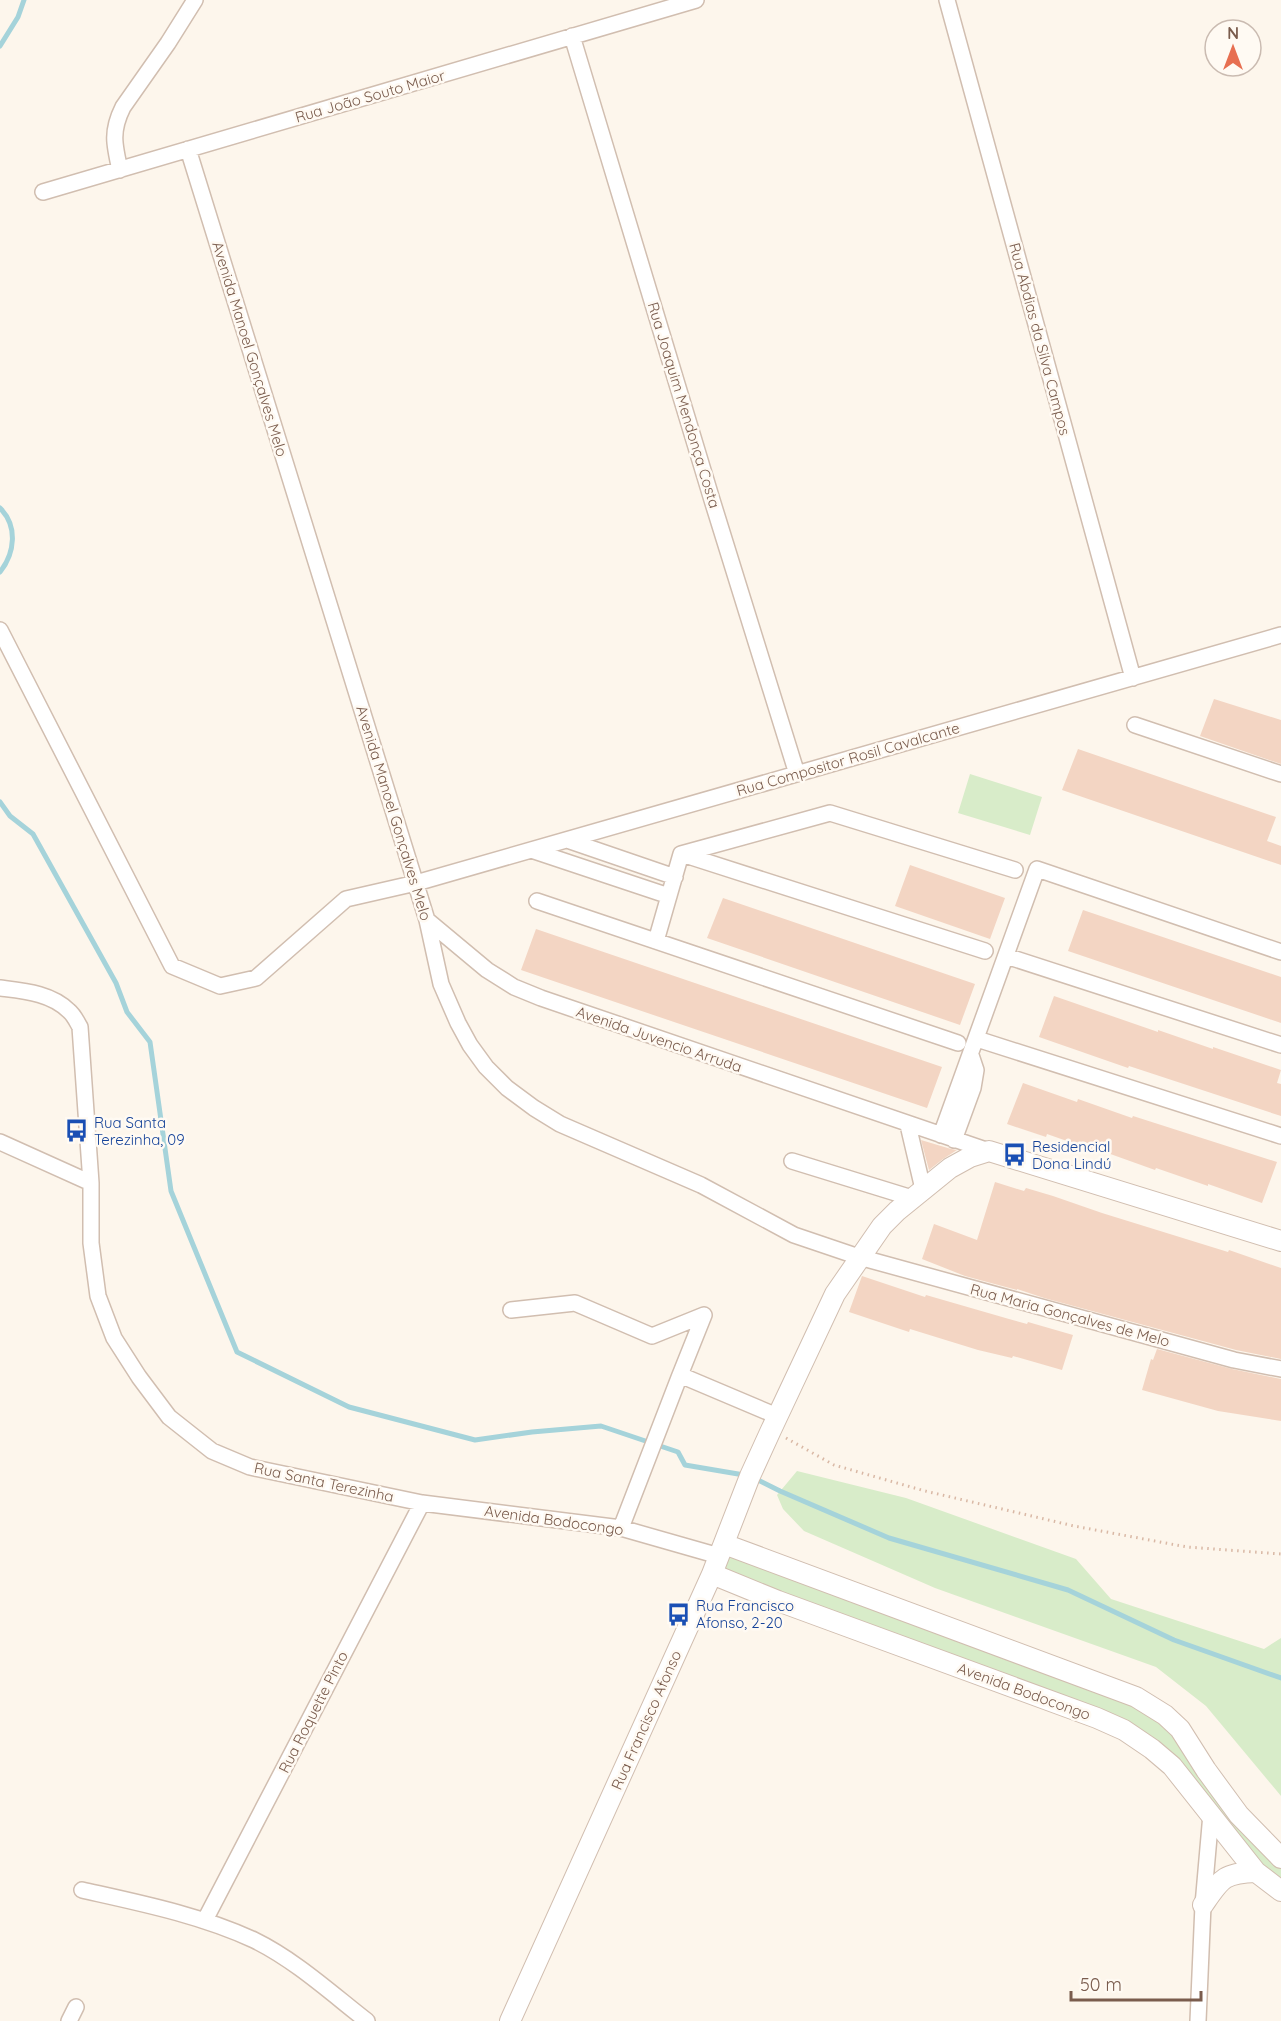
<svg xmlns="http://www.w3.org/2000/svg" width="1281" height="2021" viewBox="0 0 1281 2021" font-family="Quicksand,sans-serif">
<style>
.green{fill:#d8ecc9}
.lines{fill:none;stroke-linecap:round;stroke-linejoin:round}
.stream{stroke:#a5d3da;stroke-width:5}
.building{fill:#f3d5c3}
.minor-casing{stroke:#d1beb0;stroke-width:18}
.tertiary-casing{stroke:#d1beb0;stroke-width:22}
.path{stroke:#d9b8a5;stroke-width:3;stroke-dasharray:1.5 4.5;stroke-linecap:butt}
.minor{stroke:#fff;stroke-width:15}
.tertiary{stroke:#fff;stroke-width:20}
.labels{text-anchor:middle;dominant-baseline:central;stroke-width:5;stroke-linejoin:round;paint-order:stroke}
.street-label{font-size:15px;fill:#7a5c4d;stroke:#fffaf3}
.transit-label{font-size:15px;fill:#164399;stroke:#fffaf3;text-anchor:start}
</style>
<rect width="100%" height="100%" fill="#fdf6ec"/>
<!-- green -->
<path class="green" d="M970 774 1042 797 1030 835 958 813Z
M797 1471 906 1498 1076 1559 1111 1599 1264 1649 1281 1638V1796L1206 1706 1156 1667 935 1588 804 1531 783 1509 777 1495Z
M730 1556 1127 1701 1169 1729 1281 1866V1884L1259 1868 1167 1751 1143 1731 1107 1714 723 1571Z"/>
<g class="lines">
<!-- stream -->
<path class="stream" d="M0 46 18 17 24 0
M0 508C18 526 15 553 0 572
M0 802 10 816 33 834 116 983 127 1012 150 1042 171 1191 237 1352 349 1407 475 1440 532 1432 601 1426 678 1452 685 1465 750 1476 780 1491 889 1538 1068 1590 1174 1640 1281 1678"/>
</g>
<!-- building -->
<path class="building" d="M1214 699 1281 720V764L1200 736Z
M1078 749 1276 817 1267 841 1281 846V865L1062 790Z
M910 865 1005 898 990 939 895 906Z
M723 898 975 984 960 1025 707 938Z
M1083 910 1281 977V1023L1068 951Z
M536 929 942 1067 927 1108 521 970Z
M1054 996 1158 1032V1030L1213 1049V1047L1281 1070 1277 1083 1281 1084V1116L1129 1066 1128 1068 1039 1037Z
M1023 1083 1077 1102 1078 1099 1132 1118 1133 1116 1277 1162 1262 1203 1208 1184V1186L1156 1168 1155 1170 1102 1151 1101 1153 1047 1134 1046 1137 1007 1124Z
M921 1140 951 1149 957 1150 943 1159 929 1170Z
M995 1182 1024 1191 1026 1188 1053 1196 1102 1213 1228 1252 1229 1250 1281 1268V1359L1236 1350 1044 1298 1017 1289V1290L965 1276 922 1259 934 1224 977 1240Z
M862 1276 925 1297 926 1295 1009 1319 1027 1324 1028 1322 1073 1335 1062 1370 1013 1356 1012 1358 978 1350 910 1329 909 1332 849 1312Z
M1157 1349 1232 1369 1281 1379V1421L1218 1411 1142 1390 1151 1359 1153 1360Z"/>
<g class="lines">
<defs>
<path id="minor" d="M947 0 1133 678
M572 36 712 500 797 774
M188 149 427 920 441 984 458 1023 470 1045 486 1067 507 1088 534 1108 560 1124 701 1185 794 1235 859 1257 1234 1360 1281 1369
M120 170C114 144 111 131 123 107L168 43 195 0
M43 192 696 0
M0 630 172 966 220 986 256 978 346 899 416 883 1281 635
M1135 725 1281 774
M567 840 675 877
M531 850 669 896
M682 854 985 951
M537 901 958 1043
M427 920 487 970 514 987 541 998 989 1151
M656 941 681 854 830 813 1015 870
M1006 956 1281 1045
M0 988C24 991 51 993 69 1011 74 1015 77 1022 80 1027L91 1183V1243L98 1296 114 1338 139 1377 169 1417 212 1451 250 1467 422 1503 621 1528 719 1556
M977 1039 1281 1136
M908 1125 923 1189
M941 1135 1037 869 1281 952
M954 1140 973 1088 976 1070 971 1055
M0 1142 91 1183
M792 1161 912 1198
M511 1310 575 1303 652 1336 704 1315 680 1375
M621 1528 680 1375 777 1416
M82 1890C140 1903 200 1915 254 1940 295 1960 331 1993 367 2021
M205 1920 422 1503
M69 2021 76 2007
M1198 2021 1203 1905 1211 1814"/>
<path id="tertiary" d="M724 1544 1136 1697 1165 1715 1180 1729 1206 1770 1239 1815 1281 1858
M712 1574 778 1601 1097 1718 1124 1730 1152 1749 1172 1766 1256 1872 1281 1891
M1203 1905C1221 1879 1223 1873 1256 1872
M510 2021 712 1574 750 1476 771 1430 835 1294 882 1226 897 1211 950 1168 970 1157 989 1151 1281 1241"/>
</defs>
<!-- minor casing -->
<use href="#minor" class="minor-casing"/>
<!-- tertiary casing -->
<use href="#tertiary" class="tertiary-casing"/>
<!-- path -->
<path class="path" d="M786 1438 834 1465 925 1491 1002 1509 1074 1526 1187 1547 1281 1554"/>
<!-- minor -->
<use href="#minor" class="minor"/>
<!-- tertiary -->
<use href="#tertiary" class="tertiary"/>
</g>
<!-- icons -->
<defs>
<symbol id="bus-bare" viewBox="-9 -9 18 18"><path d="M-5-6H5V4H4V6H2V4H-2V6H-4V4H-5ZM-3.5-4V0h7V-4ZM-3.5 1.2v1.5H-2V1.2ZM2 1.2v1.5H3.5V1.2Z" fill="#1a4fb4" stroke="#fffaf3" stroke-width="2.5" paint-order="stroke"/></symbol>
</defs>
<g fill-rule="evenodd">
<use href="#bus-bare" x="60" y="1114" width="33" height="33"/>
<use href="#bus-bare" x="998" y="1138" width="33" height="33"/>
<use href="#bus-bare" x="662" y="1598" width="33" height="33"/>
</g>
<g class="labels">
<!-- street labels -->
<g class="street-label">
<text transform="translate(370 96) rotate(-16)">Rua João Souto Maior</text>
<text transform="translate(1040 339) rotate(75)">Rua Abdias da Silva Campos</text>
<text transform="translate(250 349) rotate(73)">Avenida Manoel Gonçalves Melo</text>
<text transform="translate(684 405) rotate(73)">Rua Joaquim Mendonça Costa</text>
<text transform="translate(848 759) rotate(-16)">Rua Compositor Rosil Cavalcante</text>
<text transform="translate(394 813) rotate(73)">Avenida Manoel Gonçalves Melo</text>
<text transform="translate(659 1039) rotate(19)">Avenida Juvencio Arruda</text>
<text transform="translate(1070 1315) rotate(15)">Rua Maria Gonçalves de Melo</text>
<text transform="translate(324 1482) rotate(12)">Rua Santa Terezinha</text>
<text transform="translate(554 1520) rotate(8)">Avenida Bodocongo</text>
<text transform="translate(1024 1691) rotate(20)">Avenida Bodocongo</text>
<text transform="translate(313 1712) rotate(-63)">Rua Roquette Pinto</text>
<text transform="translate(646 1720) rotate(-66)">Rua Francisco Afonso</text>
</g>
<!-- transit labels -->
<g class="transit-label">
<text x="94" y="1122">Rua Santa<tspan x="94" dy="17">Terezinha, 09</tspan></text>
<text x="1032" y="1146">Residencial<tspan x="1032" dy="17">Dona Lindú</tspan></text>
<text x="696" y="1605">Rua Francisco<tspan x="696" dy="17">Afonso, 2-20</tspan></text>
</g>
</g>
<!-- north arrow -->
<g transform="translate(1233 48)"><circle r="28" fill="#fffaf3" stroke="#cabbb1" stroke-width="1.5"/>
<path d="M0-4.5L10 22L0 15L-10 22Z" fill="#e76f51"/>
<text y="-9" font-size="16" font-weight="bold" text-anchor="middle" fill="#7a5c4d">N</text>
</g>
<!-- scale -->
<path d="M1071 1991v9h130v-9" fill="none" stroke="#7a5c4d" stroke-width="3"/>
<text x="1080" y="1991" font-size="18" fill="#7a5c4d" stroke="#fffaf3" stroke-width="4.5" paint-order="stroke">50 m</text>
</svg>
